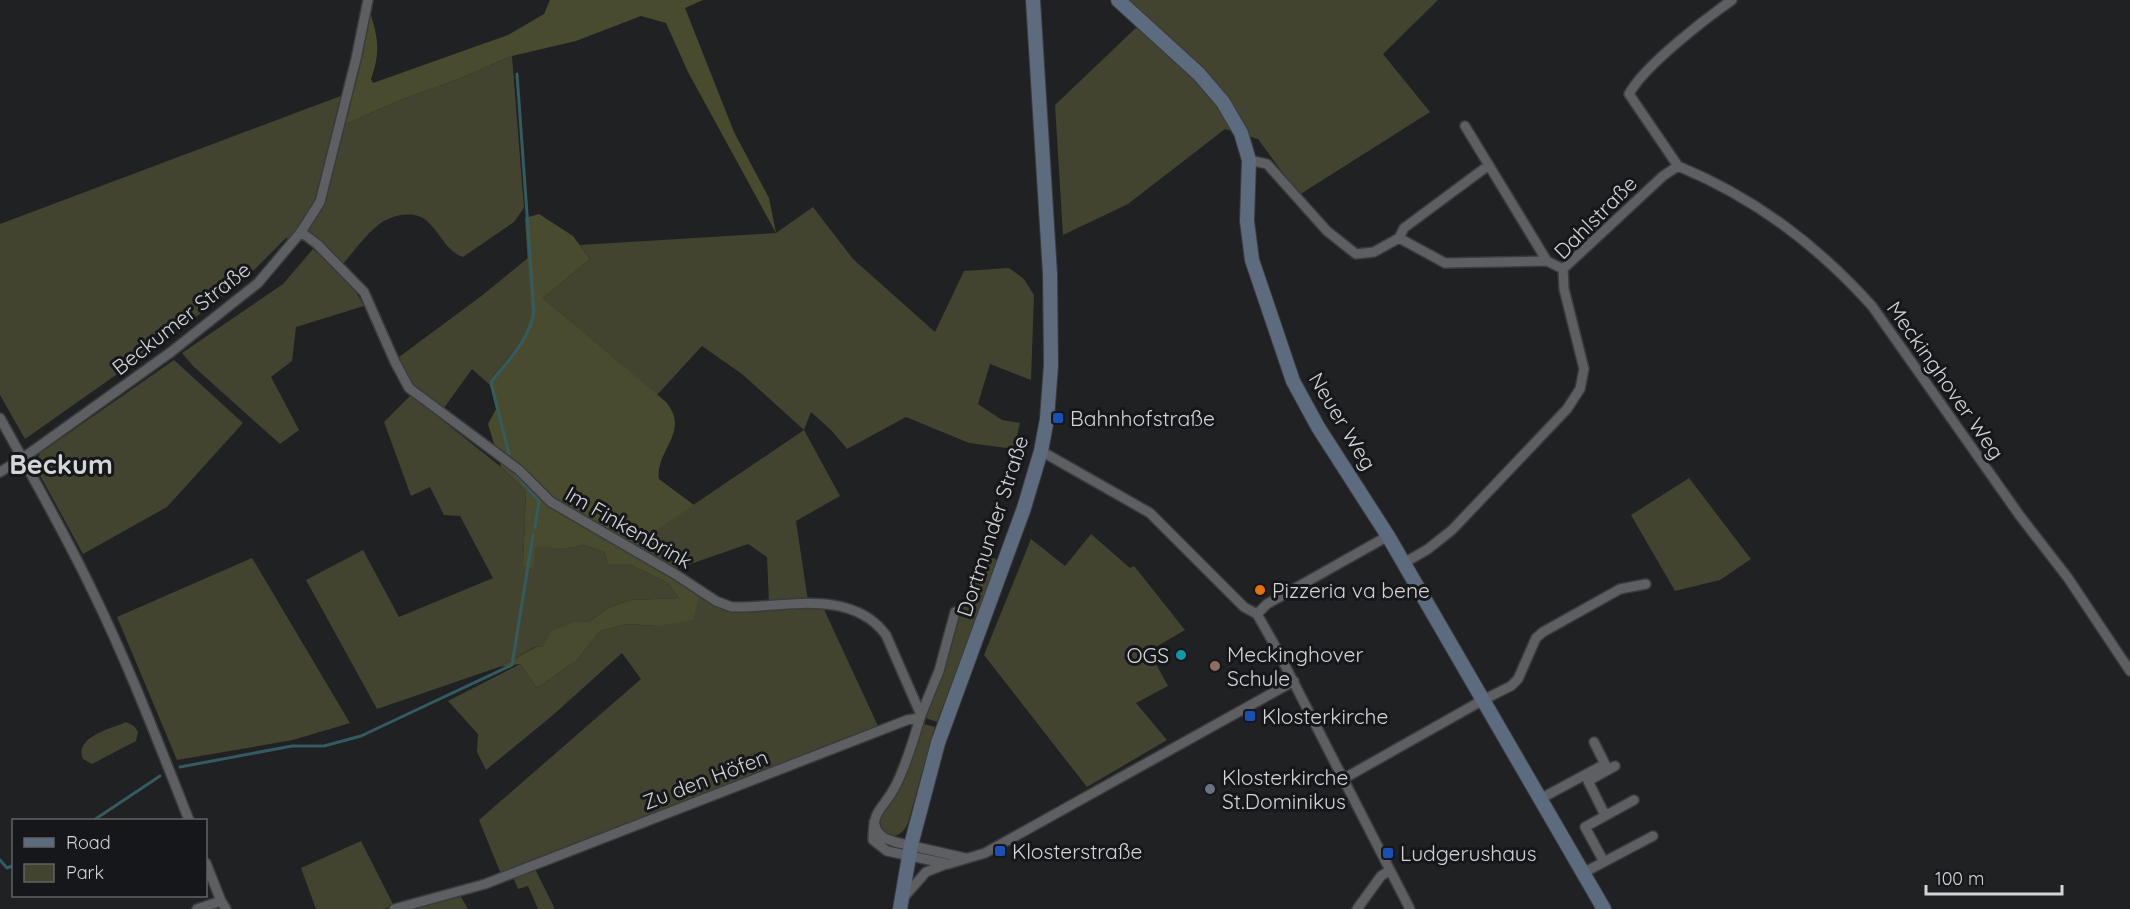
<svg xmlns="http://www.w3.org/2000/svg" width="2130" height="909" viewBox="0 0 2130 909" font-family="Quicksand,sans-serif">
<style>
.green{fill:#42442f}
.forest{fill:#494b2e}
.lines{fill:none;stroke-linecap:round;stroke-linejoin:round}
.stream{stroke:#345b60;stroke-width:3}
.street-casing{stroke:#3a3b3d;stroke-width:12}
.secondary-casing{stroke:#3a3b3d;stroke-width:16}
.street{stroke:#5e5f62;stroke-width:9}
.secondary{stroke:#5c6c7e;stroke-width:14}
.transit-dot{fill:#1a4fb4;stroke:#16171a;stroke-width:2}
.food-dot{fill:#e8710a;stroke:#16171a;stroke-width:2}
.culture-dot{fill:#0f9aa8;stroke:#16171a;stroke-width:2}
.education-dot{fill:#8d6e63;stroke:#16171a;stroke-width:2}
.worship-dot{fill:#6b7280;stroke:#16171a;stroke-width:2}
.labels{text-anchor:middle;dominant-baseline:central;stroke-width:6;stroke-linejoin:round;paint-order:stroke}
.street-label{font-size:21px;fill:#d4d5d7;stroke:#16171a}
.poi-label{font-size:21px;fill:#d4d5d7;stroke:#16171a;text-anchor:start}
.district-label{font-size:27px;font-weight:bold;fill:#d4d5d7;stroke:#16171a}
</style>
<rect width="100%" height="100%" fill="#1f2123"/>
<!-- green -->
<path class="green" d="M1118 0H1438L1383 54 1430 112 1299 195 1258 139 1225 129 1128 204 1063 235 1055 105 1141 23Z
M512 56 524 208 514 222 463 257C446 251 441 234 428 222 415 209 390 215 377 226 365 236 354 251 343 264L312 233 310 234 304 230 322 202 339 127 403 99 461 78Z
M346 94 317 201 300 229 290 239 286 238 244 280 167 339 25 439 0 395V224Z
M813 207 853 259 935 332 964 271 1009 268 1024 279 1034 295 1031 380 990 364 978 404 1002 420 1020 423 1014 449 969 443 906 417 847 449 832 431 811 412 804 430 840 496 796 521 808 601 769 603 767 557 748 544 676 569 634 545 804 430 742 374 702 346 657 395 543 298 590 259 580 245 776 233Z
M313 249 352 285 364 306 296 327 292 361 271 377 299 430 280 444 193 366 182 353 283 284Z
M528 258C529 276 535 307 530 324 525 340 500 367 489 381L490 385 472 369 444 408 417 389 411 383 399 357 480 297Z
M174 360 243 423 167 507 83 554 35 466 40 453Z
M411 395 501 467 526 491 523 566 535 548 542 545 562 549 584 545 604 552 608 564H629L650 574 668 583 679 598 631 600 608 608 589 622 578 621 543 646 535 647 499 667 377 709 306 580 363 550 399 617 493 578 460 516 444 515 430 487 411 496 384 422Z
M1689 478 1751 559 1720 580 1675 591 1631 515Z
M1091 534 1130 568 1134 566 1185 630 1149 651 1168 686 1136 703 1167 740 1087 787 984 655 1031 539 1065 566Z
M989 556 999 561 937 722 926 718 962 610Z
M252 558 350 723 293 740 177 760 117 617Z
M700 592 714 602 822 605 878 726 501 874 479 820 641 679 622 653 553 715 486 770 477 752 478 734 448 701 520 664 537 688 576 661 600 631 627 624 657 626Z
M126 722 134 726 138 732 136 741 92 764 83 759C74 737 110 729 126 722Z
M924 724 935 727 908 823C900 842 880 840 880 818L904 778Z
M361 841 394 906 383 909H316L301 868Z
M534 867 555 909H538L528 886 518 889 513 877Z
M461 897 468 909H408Z"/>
<!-- forest -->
<path class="forest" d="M550 0H703L685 8 734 132 769 198 776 233 688 72 666 23 641 16 576 41 512 56 461 78 403 99 339 127 368 5C377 36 382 48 371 79L373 83 508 35 544 14Z
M539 214 573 236 590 259 543 298 666 402C691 432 655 450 659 479L694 505 635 545 676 569 674 576 700 592 693 620 657 626 627 624 600 631 576 661 537 688 520 664 499 667 536 647 543 646 553 630 578 621 589 622 608 608 631 600 679 598 668 583 650 574 629 564H608L604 552 584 545 562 549 542 546 535 548 533 569 523 566 526 491 501 467 488 424 496 409 489 381C505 361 528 339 531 312L525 218Z"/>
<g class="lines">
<!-- stream -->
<path class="stream" d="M509 454 491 382C508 361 530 339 534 312L517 74
M513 471 539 501 535 528
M180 767 292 746H324L361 736 512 665 533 535
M94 820 160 776
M0 860 7 868 14 865"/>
<defs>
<path id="street" d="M1465 126 1547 261 1563 269
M1249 160 1267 164 1327 231 1356 254 1374 252 1399 238
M1489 165 1404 228 1399 238 1445 263 1547 261
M1678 166C1755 198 1816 244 1872 306L2020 516 2068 578 2130 671
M1678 166 1629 94C1644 66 1705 19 1732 0
M301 232 317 244 364 292 395 362 409 388 519 470 551 502 675 574 716 601 732 607H745C792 605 854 591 886 635L921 715C914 738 907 763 896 785 883 811 873 806 873 840L887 851 948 864 985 853 1294 681
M0 418C31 474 63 530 91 588 128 663 158 742 189 820
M1041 451 1150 513 1244 607 1257 614 1274 644 1410 909
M0 472 23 458 171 352 258 283 301 232 320 202 356 59 368 0
M1404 563 1428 549 1452 530 1567 409 1580 389 1584 369 1564 289 1563 269 1663 176 1678 166
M1257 614 1267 604 1388 536
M921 715 939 671 955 612
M1343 779 1483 700 1511 686 1518 679 1536 638 1543 632 1620 589 1646 584
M1540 799 1605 764 1594 742
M1605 815 1588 781 1615 766
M874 822 877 831 884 838 895 842 965 858
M1604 862 1585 827 1634 800
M206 863 221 901
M1583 873 1653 836
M904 897 926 872 946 864
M197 909 221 901 226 909
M394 909 485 884 907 720 920 718
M1357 909 1381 876 1390 870"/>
<path id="secondary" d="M1118 0 1199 74 1223 102 1241 133 1249 160 1247 221 1252 260 1293 381 1318 427 1388 536 1604 909
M900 909 911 845 938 743 1024 508 1041 451 1047 419 1051 365 1050 274 1033 0"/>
</defs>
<!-- street casing -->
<use href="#street" class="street-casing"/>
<!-- secondary casing -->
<use href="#secondary" class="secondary-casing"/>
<!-- street -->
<use href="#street" class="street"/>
<!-- secondary -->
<use href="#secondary" class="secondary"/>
</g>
<!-- markers -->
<g class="transit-dot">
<rect x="1052" y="412" width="12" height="12" rx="3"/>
<rect x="1244" y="710" width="12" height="12" rx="3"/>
<rect x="994" y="845" width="12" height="12" rx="3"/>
<rect x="1382" y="847" width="12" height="12" rx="3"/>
</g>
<circle class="food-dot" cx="1260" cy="590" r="6"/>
<circle class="culture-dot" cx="1181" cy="655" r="6"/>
<circle class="education-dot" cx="1215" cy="666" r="6"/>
<circle class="worship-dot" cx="1210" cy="789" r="6"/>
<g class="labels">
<!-- street labels -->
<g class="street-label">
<text transform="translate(1595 217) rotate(-45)">Dahlstraße</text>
<text transform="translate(181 318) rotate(-38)">Beckumer Straße</text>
<text transform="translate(1946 380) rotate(55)">Meckinghover Weg</text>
<text transform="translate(1343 421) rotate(59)">Neuer Weg</text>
<text transform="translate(992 526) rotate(-72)">Dortmunder Straße</text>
<text transform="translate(629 527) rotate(30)">Im Finkenbrink</text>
<text transform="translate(705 779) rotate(-21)">Zu den Höfen</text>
</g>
<!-- poi labels -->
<g class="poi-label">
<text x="1070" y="418">Bahnhofstraße</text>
<text x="1272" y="590">Pizzeria va bene</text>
<text x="1227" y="654">Meckinghover<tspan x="1227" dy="24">Schule</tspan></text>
<text x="1169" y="655" text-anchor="end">OGS</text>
<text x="1262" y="716">Klosterkirche</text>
<text x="1222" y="777">Klosterkirche<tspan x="1222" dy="24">St.Dominikus</tspan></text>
<text x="1012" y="851">Klosterstraße</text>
<text x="1400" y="853">Ludgerushaus</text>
</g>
<!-- district labels -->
<g class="district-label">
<text x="61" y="464">Beckum</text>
</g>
</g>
<!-- legend -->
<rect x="12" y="819" width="195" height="78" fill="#16171a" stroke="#626366" stroke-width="1.5"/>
<rect x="24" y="838" width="30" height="9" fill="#5c6c7e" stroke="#626366" stroke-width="1.5"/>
<text x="66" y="849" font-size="18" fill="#d4d5d7">Road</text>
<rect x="24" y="864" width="30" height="18" fill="#42442f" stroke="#626366" stroke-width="1.5"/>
<text x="66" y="879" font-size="18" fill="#d4d5d7">Park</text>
<!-- scale -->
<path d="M1926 885v9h136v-9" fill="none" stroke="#d4d5d7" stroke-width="3"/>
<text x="1935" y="885" font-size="18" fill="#d4d5d7" stroke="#16171a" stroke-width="4.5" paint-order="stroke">100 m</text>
</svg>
